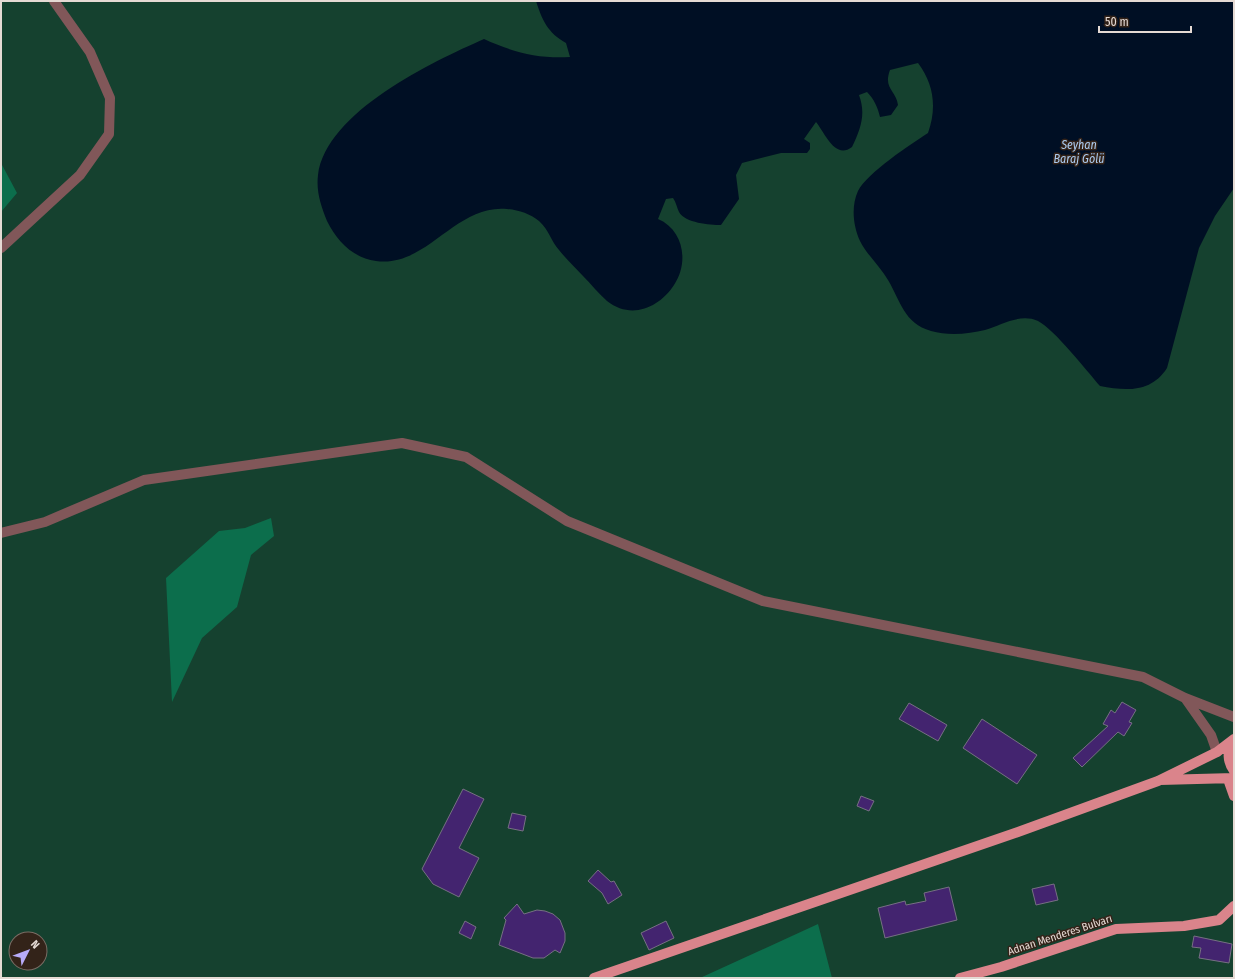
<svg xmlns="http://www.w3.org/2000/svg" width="1235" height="979" viewBox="0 0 1235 979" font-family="'Fira Sans Condensed',sans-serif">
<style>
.green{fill:#15412f;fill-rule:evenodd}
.forest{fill:#0c6e4c}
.water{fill:#000f24}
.building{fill:#43246f;stroke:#767083}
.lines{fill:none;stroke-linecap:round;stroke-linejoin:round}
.minor{stroke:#815759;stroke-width:10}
.major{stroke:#da848b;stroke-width:10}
.labels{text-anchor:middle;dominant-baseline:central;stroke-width:3;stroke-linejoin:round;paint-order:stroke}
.street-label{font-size:11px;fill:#e5dad4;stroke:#332319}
.water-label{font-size:12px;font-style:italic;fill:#acccf1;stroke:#332319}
</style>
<rect width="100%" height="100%" fill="#332319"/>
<!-- green -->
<path class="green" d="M1 1H1234V978H1ZM16 939H40V963H16Z"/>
<!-- forest -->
<path class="forest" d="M1 163 17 193 1 212Z
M271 518 274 536 251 555 237 607 202 638 172 702 166 578 219 531 245 528Z
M818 924 832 978H700Z"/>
<!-- water -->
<path class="water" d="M536 1H1234V188L1215 216 1199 248 1167 368C1151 393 1126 391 1100 386 1087 371 1054 329 1038 321 1020 313 1002 325 985 330 969 334 948 336 931 331 904 323 901 302 888 280 880 266 867 255 860 241 853 226 851 206 858 191 867 173 911 144 928 133 937 108 934 84 918 63L890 70C883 89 896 90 898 105L891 115 880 117C878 108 874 99 867 92L859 95C866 114 861 128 852 147 835 160 825 133 816 122L804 139 810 143V149L807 153H781L742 163 736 175 739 199 721 225C710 225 685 223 679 212 677 208 676 202 673 198L666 199 658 219C684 230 689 263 674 285 659 308 631 320 607 301 599 294 591 284 583 276 575 267 566 259 559 250 551 241 549 230 539 221 530 214 519 210 507 209 455 204 427 268 376 261 353 258 337 241 327 221 321 206 316 192 318 175 326 112 432 62 484 39 512 52 539 59 570 57L566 43C548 33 542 20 536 1Z"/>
<!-- building -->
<path class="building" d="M1122 702 1136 710 1129 722 1132 723 1124 736 1118 732 1082 767 1073 758 1108 726 1103 724 1111 710 1115 713Z
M909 703 947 725 938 741 899 719Z
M982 719 1037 755 1017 784 963 748Z
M463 789 484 799 459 848 479 858 459 897 433 884 422 869Z
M861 796 874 801 869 811 857 806Z
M512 813 526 816 523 831 508 828Z
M598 870 611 882 614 881 622 895 608 904 602 893 588 881Z
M1054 884 1058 900 1036 905 1032 889Z
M949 887 957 920 885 938 878 908 905 901 906 905 926 901 924 893Z
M517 904 524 914 537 910 545 911 553 914 560 920 565 933V941L560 953 555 950 544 958H533L499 945 506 920 504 918Z
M465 921 476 927 471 939 459 933Z
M666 921 674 938 649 950 641 933Z
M1194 936 1232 944 1229 963 1199 958 1201 948 1192 947Z"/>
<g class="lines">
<!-- minor -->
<path class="minor" d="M1 248 80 175 109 134 110 98 90 52 54 1
M1 533 45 522 144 480 402 443 466 457 567 521 763 601 1143 677 1185 698 1234 717
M1185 698 1211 735 1217 752"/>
<!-- major -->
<path class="major" d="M1233 740C1227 752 1227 761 1234 771
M1228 779 1234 796
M1160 780 1234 778
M594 978 1018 832 1158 781 1217 752 1234 739
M960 978 1001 967 1116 929 1184 926 1219 920 1234 906"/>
</g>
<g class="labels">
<!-- street labels -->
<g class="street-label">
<text transform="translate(1060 935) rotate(-18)">Adnan Menderes Bulvarı</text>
</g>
<!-- water labels -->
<g class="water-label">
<text x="1079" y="145">Seyhan<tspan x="1079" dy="14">Baraj Gölü</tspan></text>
</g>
</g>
<!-- border -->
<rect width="1235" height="979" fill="none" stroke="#e5dad4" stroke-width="4"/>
<!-- north arrow -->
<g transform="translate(28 951) rotate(48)"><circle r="19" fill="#332319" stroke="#7a6c64"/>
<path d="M0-3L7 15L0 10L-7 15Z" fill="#b7abf8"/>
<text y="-6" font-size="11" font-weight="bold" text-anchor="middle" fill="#e5dad4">N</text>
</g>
<!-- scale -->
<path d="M1099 26v6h92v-6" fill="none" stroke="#e5dad4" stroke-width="2"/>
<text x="1105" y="26" font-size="12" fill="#e5dad4" stroke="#332319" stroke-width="3" paint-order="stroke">50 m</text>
</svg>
